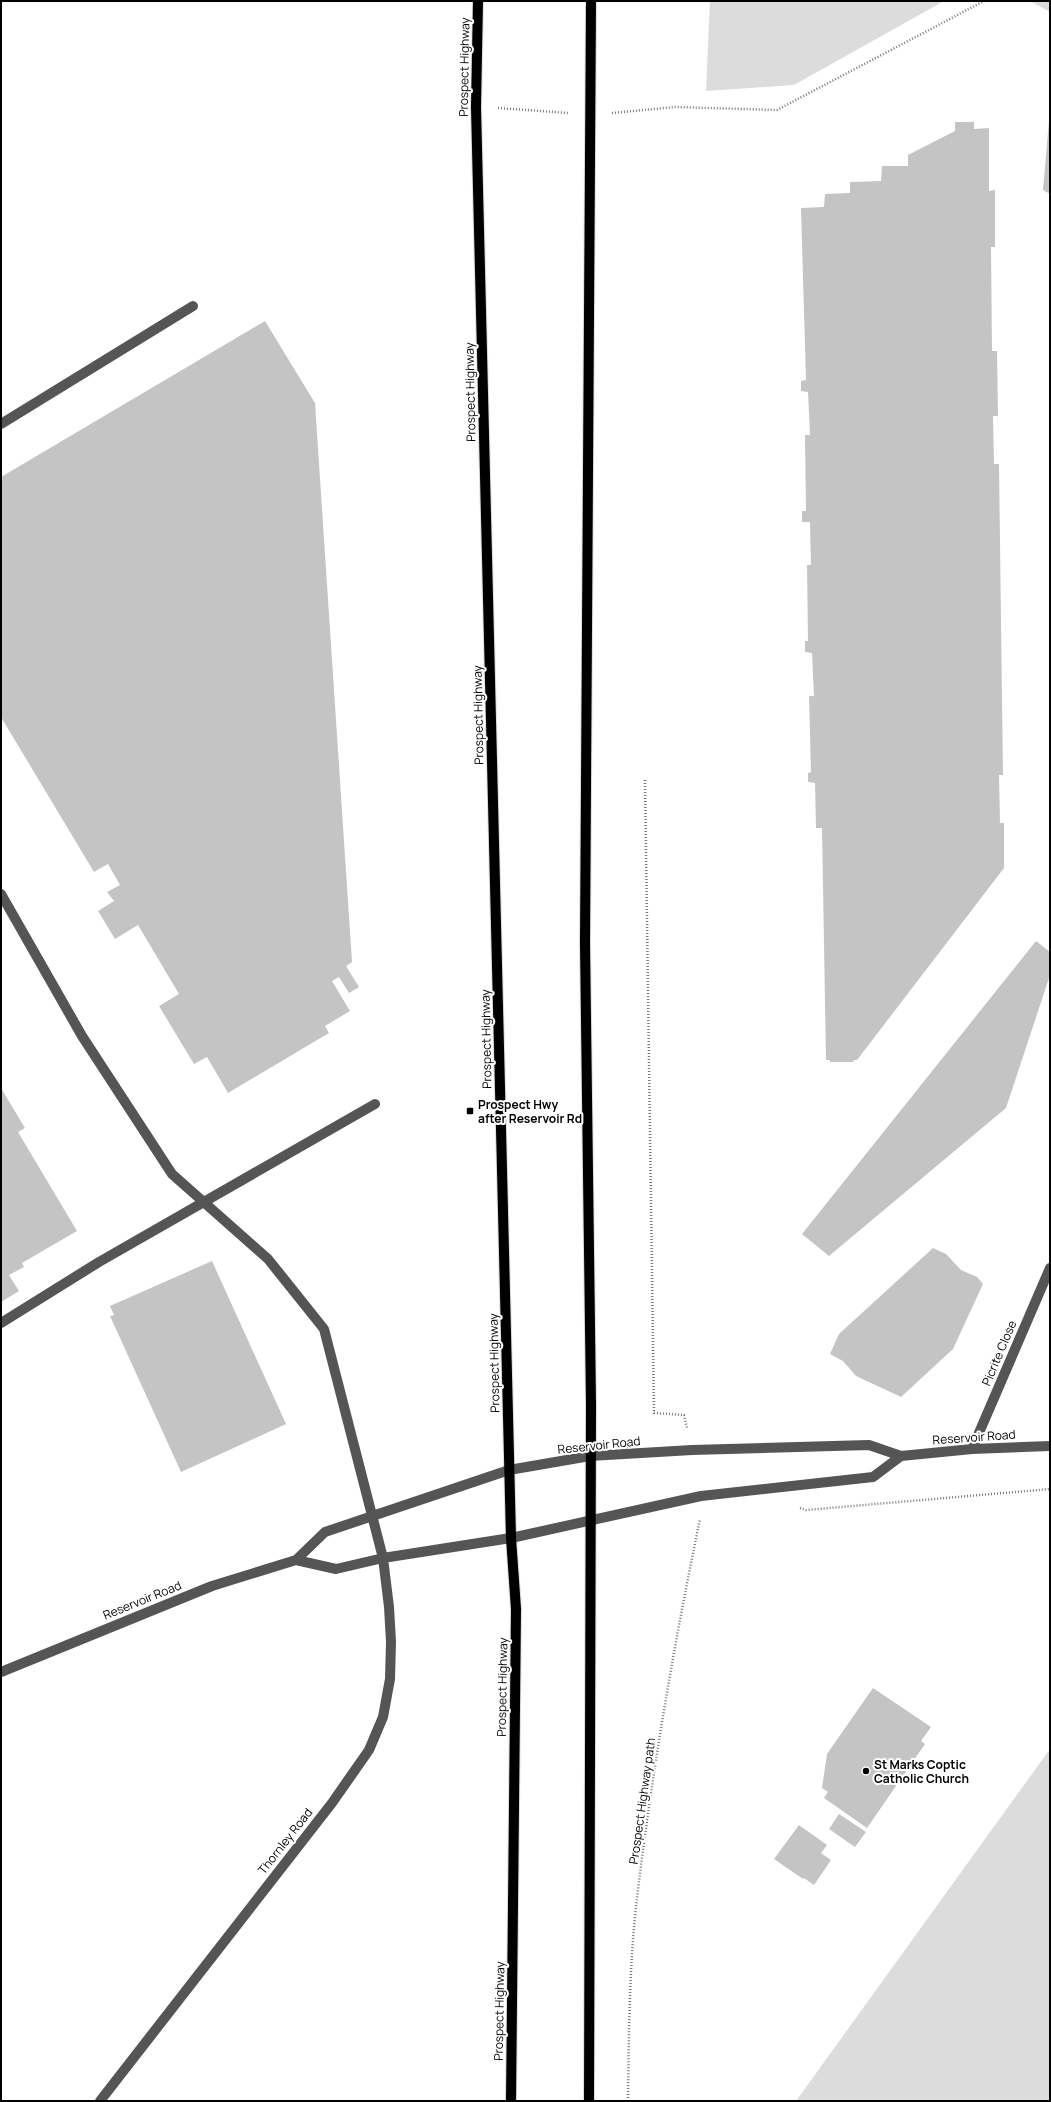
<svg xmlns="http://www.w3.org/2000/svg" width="1051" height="2102" viewBox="0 0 1051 2102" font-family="Manrope,sans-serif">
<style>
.green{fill:#dcdcdc}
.building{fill:#c4c4c4}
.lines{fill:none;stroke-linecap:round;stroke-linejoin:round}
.major-casing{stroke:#dbdbdb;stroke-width:12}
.path{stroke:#777;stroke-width:2.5;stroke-dasharray:1 2;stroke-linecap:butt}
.minor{stroke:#555;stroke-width:10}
.major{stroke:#000;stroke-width:10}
.poi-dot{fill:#000;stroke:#fff;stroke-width:1.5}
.labels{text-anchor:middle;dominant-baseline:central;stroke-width:4;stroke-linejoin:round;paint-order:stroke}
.street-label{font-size:12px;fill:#000;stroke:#fff}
.poi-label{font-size:12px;font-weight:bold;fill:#000;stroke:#fff;text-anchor:start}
</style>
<rect width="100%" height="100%" fill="#fff"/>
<!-- green -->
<path class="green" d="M710 1H944L794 85 706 91Z
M1030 1H1050V12Z
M1050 1749V2101H796Z"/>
<!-- building -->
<path class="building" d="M1049 121H1050V194L1043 190Z
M955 122H974V129L989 128V191L995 190V247H991L992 351H997L998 416H993L994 464H999L1003 775H999L1000 823H1004V868L857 1060H854L853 1062H830V1060H826L822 828H816L815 783 808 782V773L811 772 809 696H814L812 653 805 652V641H808L807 565H811L810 522H802V511H806L805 435H810L808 392 801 391V381L806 380 801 208 824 207 825 194 850 193V182L881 181 882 166H908V155L955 131Z
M265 321 315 403 352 962 346 966 359 987 349 993 339 977 332 981 350 1011 325 1026 329 1033 228 1093 207 1057 194 1064 159 1006 179 994 138 925 115 939 98 911 114 901 107 892 120 885 108 864 94 872 1 717V477Z
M1036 941 1050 952V975L1006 1108 829 1256 802 1234Z
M1 1088 25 1128 18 1132 77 1231 22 1263 24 1267 9 1275 19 1291 1 1302Z
M933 1248 946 1254 961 1270 977 1277 983 1284 953 1349 901 1397 856 1376 843 1361 830 1354 839 1334Z
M212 1261 286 1424 181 1472 110 1316 114 1315 110 1306Z
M873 1688 931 1727 921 1741 925 1744 867 1828 824 1798 828 1792 822 1788 827 1754Z
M839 1814 866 1832 855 1847 829 1829Z
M799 1825 827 1845 821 1853 831 1860 814 1885 804 1878 803 1879 774 1859Z"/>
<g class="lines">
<defs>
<path id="major" d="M478 1 476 107 511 1538 516 1609 511 2101
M589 2101 591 1404 585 943 591 1"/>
</defs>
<!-- major casing -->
<use href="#major" class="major-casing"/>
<!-- path -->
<path class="path" d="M498 108 569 113
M612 113 675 107 777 110 984 1
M645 780 654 1413 684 1415 687 1428
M800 1508 806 1510 1050 1489
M628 2101C629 2034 629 1965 637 1898 652 1772 674 1644 700 1519"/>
<!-- minor -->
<path class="minor" d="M1 424 193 306
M1 894 82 1036 172 1174 268 1259 324 1329 383 1558 389 1607 391 1642 390 1679 383 1717 369 1750 332 1803 100 2101
M1 1323 99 1262 375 1104
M972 1449 1050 1268
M296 1560 336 1569 383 1558 511 1538 701 1496 873 1477 901 1456
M1 1672 212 1586 296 1560 325 1532 509 1470 590 1456 692 1450 869 1445 901 1456 972 1449 1050 1446"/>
<!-- major -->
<use href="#major" class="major"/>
</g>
<!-- markers -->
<g class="poi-dot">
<rect x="466" y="1107" width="8" height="8" rx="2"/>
<circle cx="866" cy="1771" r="4"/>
</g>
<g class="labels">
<!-- street labels -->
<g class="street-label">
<text transform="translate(464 67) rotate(-89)">Prospect Highway</text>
<text transform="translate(470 392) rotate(-91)">Prospect Highway</text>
<text transform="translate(478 715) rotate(-91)">Prospect Highway</text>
<text transform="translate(486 1039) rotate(-91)">Prospect Highway</text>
<text transform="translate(999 1353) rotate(-67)">Picrite Close</text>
<text transform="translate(494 1363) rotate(-91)">Prospect Highway</text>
<text transform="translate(974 1437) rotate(-4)">Reservoir Road</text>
<text transform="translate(599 1445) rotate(-6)">Reservoir Road</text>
<text transform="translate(142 1600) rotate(-22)">Reservoir Road</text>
<text transform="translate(502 1687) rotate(-89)">Prospect Highway</text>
<text transform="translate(642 1801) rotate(-82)">Prospect Highway path</text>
<text transform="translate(285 1841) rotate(-52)">Thornley Road</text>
<text transform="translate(499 2011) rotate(-89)">Prospect Highway</text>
</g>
<!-- poi labels -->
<g class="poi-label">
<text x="478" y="1104">Prospect Hwy<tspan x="478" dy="14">after Reservoir Rd</tspan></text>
<text x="874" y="1764">St Marks Coptic<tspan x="874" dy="14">Catholic Church</tspan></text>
</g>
</g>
<!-- border -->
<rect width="1051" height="2102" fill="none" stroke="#000000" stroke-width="4"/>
</svg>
